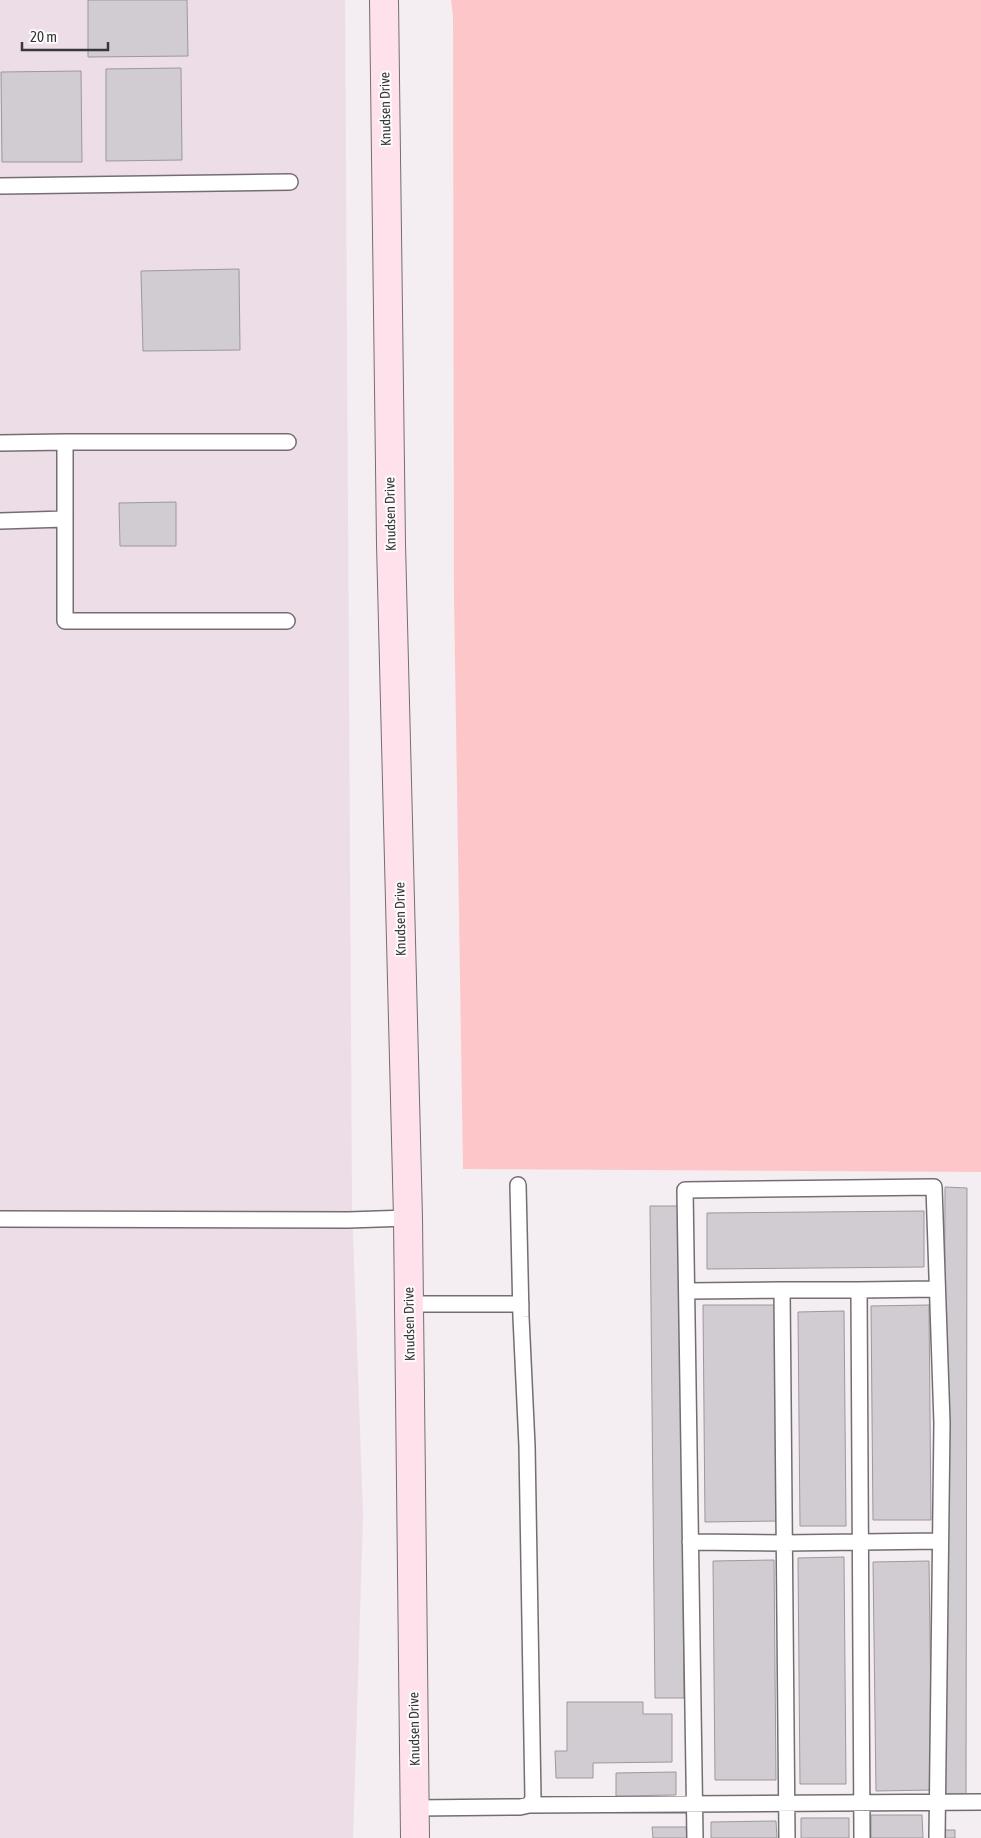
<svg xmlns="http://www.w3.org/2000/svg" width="981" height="1838" viewBox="0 0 981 1838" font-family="'Asap Condensed',sans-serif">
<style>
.built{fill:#ecdde6}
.green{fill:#fdc7c9}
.building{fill:#d1ccd2;stroke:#9c989d}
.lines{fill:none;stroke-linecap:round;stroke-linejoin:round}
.lane-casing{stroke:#746e72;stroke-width:18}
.secondary-casing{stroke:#746e72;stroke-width:30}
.lane{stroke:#fff;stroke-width:15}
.secondary{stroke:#fee1eb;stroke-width:28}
.labels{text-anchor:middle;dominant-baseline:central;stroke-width:4;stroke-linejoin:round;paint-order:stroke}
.street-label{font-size:14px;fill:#393638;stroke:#fefbfd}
</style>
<rect width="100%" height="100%" fill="#f4edf1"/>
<!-- built -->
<path class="built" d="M0 0H345L352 1209 363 1515 353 1838H0Z"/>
<!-- green -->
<path class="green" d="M451 0H981V1172L463 1169 454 596 453 17Z"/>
<!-- building -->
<path class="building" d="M88 0H187L188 56 88 57Z
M181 68 182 160 106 161V69Z
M81 71 82 162H2L1 72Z
M239 269 240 350 143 351 141 271Z
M176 502V546H120L119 503Z
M945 1187 967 1188 966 1797 943 1798Z
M650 1206H679L684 1698H655Z
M924 1211V1267L707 1269V1213Z
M703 1305H776L778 1521 705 1522Z
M929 1305 931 1520H873L871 1306Z
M844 1311 846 1526H800L798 1312Z
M844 1557 846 1784H800L798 1558Z
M774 1560 776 1780H715L713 1561Z
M929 1561 932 1790 876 1791 873 1562Z
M567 1702H643V1714H672V1762L593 1763V1778H556L555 1751H567Z
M676 1772V1795L616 1796V1773Z
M871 1815H922L923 1838H871Z
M801 1818H849V1838H801Z
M776 1821 777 1838H711V1822Z
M652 1827H686L687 1838H653Z
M943 1830H955V1838H943Z"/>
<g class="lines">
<defs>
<path id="lane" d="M0 186 290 182
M65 442H288
M0 443 65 442V621H287
M0 521 65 519
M0 1219 348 1220 408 1218
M859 1290 937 1289
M687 1291 782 1290
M409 1304H521
M690 1542 784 1543 940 1541
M529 1805 981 1802
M415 1808 520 1807 529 1805 533 1799 527 1446 521 1317 518 1185
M695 1838 685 1190 934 1187 942 1423 937 1838
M787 1838 782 1290H859L862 1838"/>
<path id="secondary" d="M384 0 391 544 408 1218 415 1838"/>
</defs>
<!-- lane casing -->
<use href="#lane" class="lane-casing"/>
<!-- secondary casing -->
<use href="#secondary" class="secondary-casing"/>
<!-- lane -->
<use href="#lane" class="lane"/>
<!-- secondary -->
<use href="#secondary" class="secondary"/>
</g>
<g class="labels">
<!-- street labels -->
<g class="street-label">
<text transform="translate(385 109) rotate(-91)">Knudsen Drive</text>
<text transform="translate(390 514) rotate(-91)">Knudsen Drive</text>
<text transform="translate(400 919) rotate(-91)">Knudsen Drive</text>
<text transform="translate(409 1324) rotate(-91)">Knudsen Drive</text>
<text transform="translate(414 1729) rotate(-91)">Knudsen Drive</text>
</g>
</g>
<!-- scale -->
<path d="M22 42v8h86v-8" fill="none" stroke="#393638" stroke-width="2.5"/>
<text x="30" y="42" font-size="15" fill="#393638" stroke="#fefbfd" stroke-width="4" paint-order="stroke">20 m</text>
</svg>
